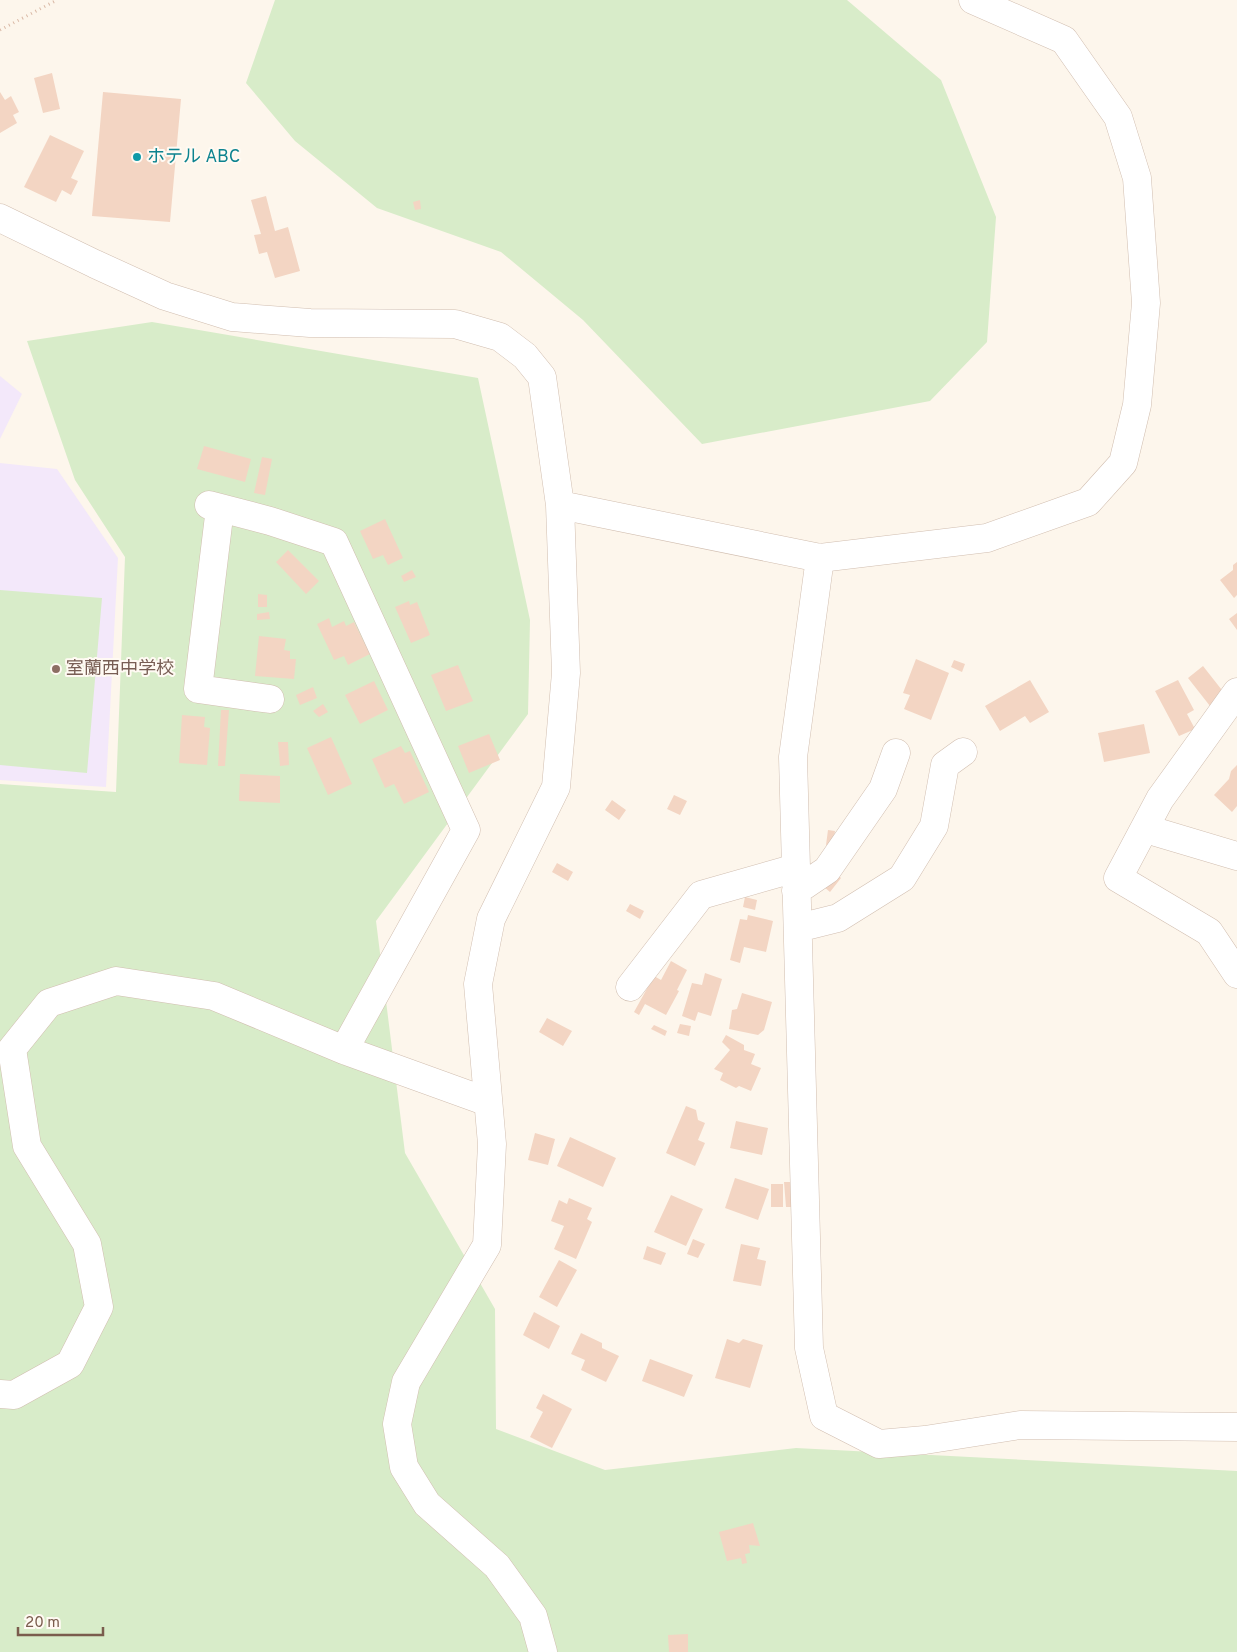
<svg xmlns="http://www.w3.org/2000/svg" width="1237" height="1652" viewBox="0 0 1237 1652" font-family="Overpass,'Noto Sans JP',sans-serif">
<style>
.education{fill:#f3e8fa}
.green{fill:#d8ecc9}
.building{fill:#f3d5c3}
.lines{fill:none;stroke-linecap:round;stroke-linejoin:round}
.minor-casing{stroke:#d1beb0;stroke-width:29}
.path{stroke:#d9b8a5;stroke-width:3;stroke-dasharray:1 4;stroke-linecap:butt}
.minor{stroke:#fff;stroke-width:28}
.culture-dot{fill:#0f9aa8;stroke:#fffaf3;stroke-width:2}
.education-dot{fill:#8d6e63;stroke:#fffaf3;stroke-width:2}
.labels{text-anchor:middle;dominant-baseline:central;stroke-width:4;stroke-linejoin:round;paint-order:stroke}
.culture-label{font-size:18px;fill:#0d838f;stroke:#fffaf3;text-anchor:start}
.education-label{font-size:18px;fill:#785e54;stroke:#fffaf3;text-anchor:start}
</style>
<rect width="100%" height="100%" fill="#fdf6ec"/>
<!-- education -->
<path class="education" d="M0 376 22 394 0 439Z
M0 463 57 469 118 558 106 787 0 780Z"/>
<!-- green -->
<path class="green" d="M275 0H847L941 80 996 217 987 342 930 401 702 444 583 320 501 252 377 208 295 141 246 83Z
M152 322 478 378 530 620 528 714 376 921 405 1153 495 1309 496 1429 605 1470 796 1448 1237 1471V1652H0V784L116 792 125 557 75 480 27 341Z
M0 590 102 598 87 773 0 765Z"/>
<!-- building -->
<path class="building" d="M52 73 60 109 43 113 34 78Z
M0 92 5 100 11 96 19 112 13 115 17 123 0 133Z
M103 92 181 99 170 222 92 216Z
M50 135 84 151 71 178 78 181 71 195 62 190 56 202 24 187Z
M266 196 275 231 288 227 300 271 275 278 267 252 259 254 254 235 261 234 251 200Z
M420 200 421 209 415 210 413 202Z
M204 446 251 459 245 482 197 469Z
M262 457 272 459 265 495 254 493Z
M385 519 403 558 388 565 383 555 373 559 360 531Z
M288 550 319 581 306 594 276 562Z
M1237 562V595L1234 598 1220 580 1233 570V565Z
M412 570 416 577 404 582 401 576Z
M258 594 267 595V607H258Z
M409 601 410 605 417 602 430 635 411 643 395 607Z
M269 612 270 619 257 620V614Z
M1237 613V630L1229 619Z
M329 618 332 627 344 621 346 626 354 622 370 654 348 665 344 656 334 660 317 624Z
M259 636 286 639 284 650 290 651V659H296L294 679 255 676Z
M916 659 949 673 931 720 904 709 910 695 903 693Z
M954 660 965 664 962 672 951 667Z
M458 665 473 701 446 711 431 675Z
M1203 666 1225 694 1210 706 1188 678Z
M1030 680 1049 712 1030 723 1025 716 1000 731 985 706Z
M1178 680 1194 710 1187 714 1195 729 1179 736 1155 691Z
M374 681 388 710 360 724 345 695Z
M313 687 317 698 300 705 296 695Z
M323 704 328 712 319 717 313 711Z
M221 710H229L225 766H218Z
M182 715 205 717 204 727 210 728 207 765 179 763Z
M1144 724 1150 753 1104 762 1098 733Z
M489 734 500 760 469 773 458 746Z
M331 737 352 784 328 795 307 748Z
M278 742H288L289 765 280 766Z
M401 746 405 753 410 751 429 792 404 804 394 784 385 788 372 759Z
M1237 765V806L1232 812 1214 795 1229 779 1231 771Z
M240 774 280 776V803L239 801Z
M674 795 687 801 680 815 667 809Z
M612 800 626 810 619 820 605 810Z
M828 830 835 831 833 844 826 845Z
M557 863 573 872 568 881 552 872Z
M836 873 841 878 830 892 824 887Z
M745 897 757 900 755 910 743 907Z
M630 904 644 911 640 919 626 911Z
M748 915 773 921 766 952 744 947 740 963 730 960 740 919 747 920Z
M671 961 687 970 677 990 679 991 666 1015 645 1004 639 1015 634 1012 654 976 661 980Z
M705 973 722 979 711 1016 698 1012 695 1021 682 1016 692 983 702 985Z
M742 993 772 1002 764 1030 758 1035 729 1029 732 1010 737 1009Z
M547 1018 572 1031 563 1046 539 1032Z
M680 1024 691 1026 689 1036 677 1033Z
M654 1025 667 1031 665 1036 651 1029Z
M726 1035 744 1045V1050L755 1054 751 1064 761 1068 751 1091 739 1086 736 1088 720 1080 723 1073 714 1069 730 1050 722 1042Z
M686 1106 696 1110 698 1120 705 1123 698 1140 705 1143 695 1166 666 1153Z
M736 1121 768 1128 762 1155 730 1148Z
M535 1133 555 1139 548 1165 528 1160Z
M570 1137 616 1158 603 1187 557 1166Z
M735 1178 769 1189 758 1220 725 1208Z
M784 1182H792L794 1207H786Z
M771 1184H783V1207H771Z
M671 1195 703 1209 686 1246 654 1232Z
M569 1198 592 1208 587 1219 592 1222 576 1259 554 1249 564 1226 551 1221 559 1200 567 1204Z
M693 1239 705 1244 698 1258 687 1254Z
M741 1244 760 1248 757 1259 766 1261 761 1286 733 1281Z
M647 1246 666 1253 661 1265 643 1259Z
M559 1260 577 1270 557 1307 539 1297Z
M534 1312 560 1326 549 1349 523 1335Z
M581 1333 602 1343V1348L619 1356 606 1382 581 1370 585 1360 571 1354Z
M727 1339 739 1343 743 1339 763 1345 750 1388 715 1378Z
M650 1359 693 1375 684 1397 642 1381Z
M543 1394 572 1409 552 1448 530 1437 543 1412 536 1408Z
M753 1523 760 1546 749 1545 750 1553 745 1554 747 1563 742 1564 741 1558 727 1561 719 1532Z
M688 1634V1652H669L668 1635Z"/>
<g class="lines">
<defs>
<path id="minor" d="M0 218 95 264 165 296 232 317 310 323 455 324 500 337 525 356 542 377 560 505 566 673 556 787 491 919 478 984 492 1144 487 1245 406 1382 397 1424 404 1467 427 1504 497 1566 533 1616 543 1652
M209 505 270 521 334 542 466 830 344 1050
M560 505 820 558 987 538 1088 502 1123 463 1137 405 1146 303 1137 178 1118 117 1064 40 973 0
M220 508 198 689 270 699
M820 558 793 757 809 1348 824 1416 879 1444 925 1440 1020 1425 1237 1427
M1237 692 1160 799 1118 878 1209 932 1237 974
M1146 829 1237 856
M796 891 827 870 883 789 896 753
M798 928 838 918 902 878 934 826 945 765 963 752
M630 987 701 895 796 868
M0 1394 14 1395 70 1364 99 1307 87 1244 27 1146 12 1049 49 1003 116 981 214 996 344 1050 488 1102"/>
</defs>
<!-- minor casing -->
<use href="#minor" class="minor-casing"/>
<!-- path -->
<path class="path" d="M0 30 57 0"/>
<!-- minor -->
<use href="#minor" class="minor"/>
</g>
<!-- markers -->
<circle class="culture-dot" cx="137" cy="157" r="5"/>
<circle class="education-dot" cx="56" cy="669" r="5"/>
<g class="labels">
<!-- culture labels -->
<g class="culture-label">
<text x="147" y="157">ホテル ABC</text>
</g>
<!-- education labels -->
<g class="education-label">
<text x="66" y="669">室蘭西中学校</text>
</g>
</g>
<!-- scale -->
<path d="M18 1627v8h85v-8" fill="none" stroke="#7a5c4d" stroke-width="2.5"/>
<text x="25" y="1627" font-size="15" fill="#7a5c4d" stroke="#fffaf3" stroke-width="4" paint-order="stroke">20 m</text>
</svg>
